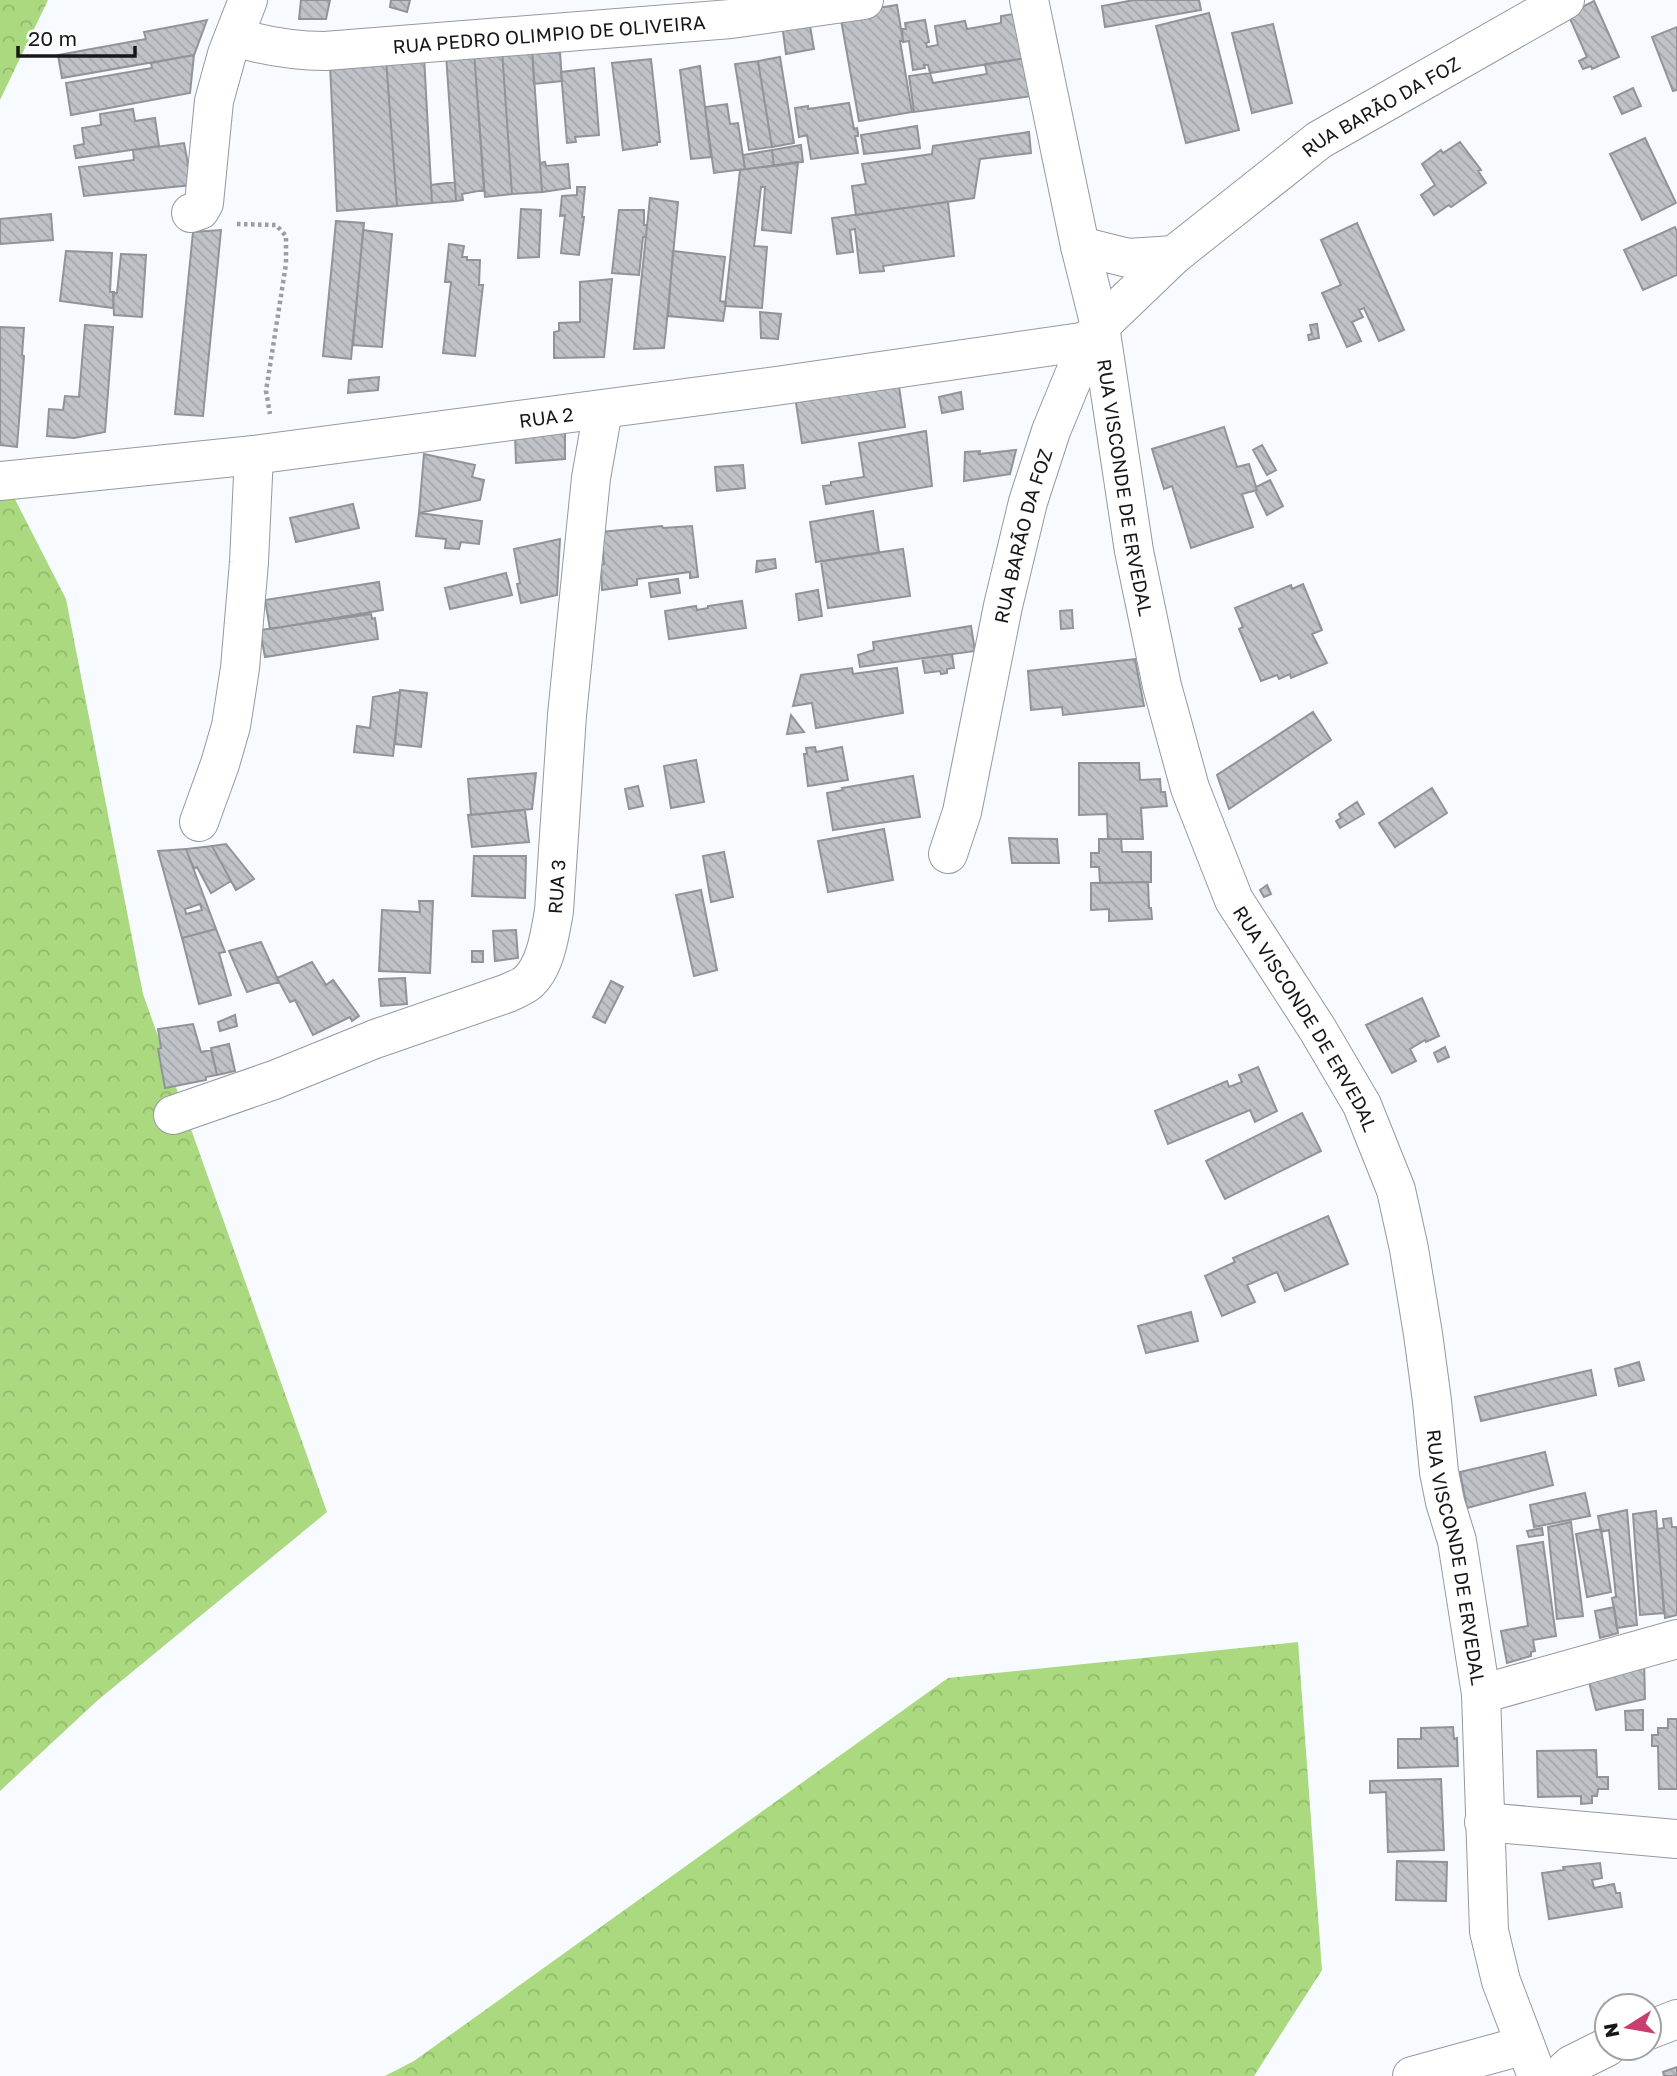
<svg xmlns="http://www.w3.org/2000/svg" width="1677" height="2076" viewBox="0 0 1677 2076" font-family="'Golos Text',sans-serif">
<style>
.forest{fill:url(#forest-crowns)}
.building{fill:url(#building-back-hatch);stroke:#909499;stroke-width:2;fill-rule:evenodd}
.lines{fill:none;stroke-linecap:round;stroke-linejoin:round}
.street-casing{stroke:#95999e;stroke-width:40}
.path{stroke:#9b9ea1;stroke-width:4.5;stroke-dasharray:3.5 3.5;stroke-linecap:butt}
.street{stroke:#fff;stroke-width:38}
.labels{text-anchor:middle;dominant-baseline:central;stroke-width:5;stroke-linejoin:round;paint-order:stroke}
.street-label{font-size:19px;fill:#161719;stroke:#fff}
</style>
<defs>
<pattern id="forest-crowns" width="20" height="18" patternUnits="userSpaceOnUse" patternTransform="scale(1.75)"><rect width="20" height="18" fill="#abd97f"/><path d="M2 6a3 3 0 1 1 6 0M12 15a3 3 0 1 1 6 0" fill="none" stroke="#92ba6d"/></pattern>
<pattern id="building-back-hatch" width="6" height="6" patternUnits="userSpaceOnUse" patternTransform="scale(1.75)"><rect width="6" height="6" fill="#bfc3c8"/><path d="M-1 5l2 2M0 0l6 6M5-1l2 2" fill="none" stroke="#a3a7ab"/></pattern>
</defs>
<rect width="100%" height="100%" fill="#f7fafe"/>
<!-- forest -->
<path class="forest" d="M0 0H48L0 100Z
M0 470 66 599 143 994 327 1512 98 1700 0 1791Z
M1298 1642 1322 1970 1254 2076H385L414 2061 948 1678Z"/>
<!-- building -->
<path class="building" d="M301 0H330L326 19H299Z
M391 0H410L407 12 390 7Z
M1134 0H1199L1201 10 1105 27 1102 6Z
M1594 1 1619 57 1592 69 1591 66 1583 69 1579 61 1587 57 1568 14Z
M897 5 903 41H900L912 112 859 121 840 14Z
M1019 13 1027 58 930 73 928 65H924L925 68 913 70 909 41 903 42 902 29H906L905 23 925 20 929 42 926 43 927 47 938 45 935 26 965 21 967 29 1001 23V16Z
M1209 13 1239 130 1186 143 1156 26Z
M207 20 194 55 62 78 58 55 146 39 144 32Z
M809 20 814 49 786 54 782 24Z
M1273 24 1292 103 1252 113 1232 33Z
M1677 27V90L1673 91 1652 37Z
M549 47 550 53 560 52 562 81 534 84 532 48Z
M532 48 542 192 512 194 502 50Z
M502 50 512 194 485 197 474 52Z
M474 52 484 190 462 194 463 200 456 201 446 54Z
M194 55 190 93 71 115 66 83 152 68 151 63Z
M424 56 432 203 397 206 386 59Z
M780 57 794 143 772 147 758 61Z
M1027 58 1032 96 914 112 909 76 930 73 933 83 987 74 985 64Z
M386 59 397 206 337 211 330 65Z
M651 59 660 142H657V145L623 150 612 63Z
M758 61 772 147 749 150 735 64Z
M700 66 711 157 691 159 680 70Z
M594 68 599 135 575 137 576 142 567 143 561 72Z
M1633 88 1641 106 1622 114 1614 97Z
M849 103 854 129 857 128 858 133V136H855L858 153 811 159 807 135 799 137 795 108 808 106V109Z
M727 104 730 124 738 123 745 169 714 173 705 107Z
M133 109 135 121 155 118 159 146 76 158 74 146 84 144 82 128 101 125 100 114Z
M917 126 920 148 864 154 861 135Z
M1029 132 1031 153 980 159 974 198 856 215 852 186 866 184 862 164 932 154 933 146Z
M1645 138 1676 203 1642 220 1610 154Z
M1460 142 1481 170 1478 171 1486 183 1451 207 1449 205 1434 215 1421 195 1435 185 1422 164 1441 150 1443 153Z
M184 143 192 185 84 196 79 167 134 160 133 150Z
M801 145 803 162 774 166 772 150Z
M772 150 774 166 745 169 743 155Z
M545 162 546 166 568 164 570 188 542 192 540 163Z
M798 162 791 233 762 230 765 187H761L754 246 767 247 762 308 725 306 740 170Z
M455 182 456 201 432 203 431 185Z
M577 187H585L582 217H584L579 255 561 253 565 215 560 216 562 196 577 195Z
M650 198 678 202 666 330 664 348 634 349Z
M948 202 954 256 883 266 884 271 860 273 855 229 850 230 853 252 837 254 832 218Z
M521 209 541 210 539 257 518 258Z
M619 210H644V225H647L646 237H643L639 275 612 273Z
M51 214 53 240 0 244V219Z
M336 221 364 223 351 359 323 356Z
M1357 223 1404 330 1379 341 1364 308 1359 310 1363 317 1352 322 1361 341 1347 347 1322 293 1341 285 1321 240Z
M1675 227 1677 232V275L1643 290 1624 250Z
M221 230 203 416 175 414 193 232Z
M363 230 392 234 382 347 353 345Z
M449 244 464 246 462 257H467V260H480L479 285H483L475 356 443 353 451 282H445Z
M66 251 112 253 110 292H114L113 308 60 301Z
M673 251 725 257 720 301 726 302 723 321 668 316Z
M121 254 146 255 142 317 114 315 113 293H117Z
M612 279 604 357 554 358V332L559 331V323L580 322V282Z
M760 312 781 314 778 339 761 338Z
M1317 324 1319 338 1309 340 1308 335 1312 334 1310 325Z
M85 325 113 327 105 432 74 438 47 436 49 409 63 410 65 396 79 397Z
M0 327 24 328 22 355 24 356 17 447 0 445Z
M379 377 378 390 348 393 349 380Z
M898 380 905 427 802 443 795 396Z
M961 392 963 409 942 413 939 397Z
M1224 427 1237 467 1249 464 1256 487 1257 490 1242 494 1253 527 1191 548 1172 486 1164 489 1152 449Z
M565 429V459L516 463 515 435Z
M926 431 932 486 826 504 823 486 831 485V482L864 477 859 443Z
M1262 445 1276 470 1267 475 1253 450Z
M1016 450 1010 474 964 481 965 452 980 451 979 454Z
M424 454 475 465 472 477 484 480 480 500 419 513Z
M743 465 745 488 717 491 715 467Z
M1270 480 1283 506 1267 515 1255 491 1257 490 1256 487Z
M353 504 359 528 296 542 290 518Z
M873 511 879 553 816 562 810 522Z
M419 513 482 521 479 544 461 542 459 549 445 548 446 539 416 536Z
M662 526 663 528 692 526 698 577 690 578V572L637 579V585L602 590 601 565 604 564 601 532Z
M560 539 557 595 521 603 517 584 520 583 514 549Z
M903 549 910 596 828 608 821 561Z
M775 559 776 568 756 572 757 561Z
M506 573 512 595 450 609 445 588Z
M678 579 680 593 651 597 649 583Z
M379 582 383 610 270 629 265 600Z
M1303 584 1322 630 1312 634 1327 663 1291 678 1290 674 1279 679 1277 675 1261 681 1239 629 1243 627 1235 608 1291 585 1292 589Z
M818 590 822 616 799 620 796 594Z
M742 601 746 628 669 639 665 611 696 606 697 610 708 608V606Z
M1072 610 1073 628 1061 629 1060 611Z
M371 614 372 619 375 618 378 639 265 657 260 630Z
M971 626 975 651 860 667 858 655 874 650 873 642Z
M952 654 954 668 947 669V673L941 674 940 671 925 673 922 658Z
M1135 659 1144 706 1063 715 1062 707 1031 710 1028 671Z
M852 668 853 674 897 668 903 713 816 728 812 703 793 706 801 675Z
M400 690 427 693 421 747 395 744Z
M400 692 393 756 354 752 357 726 370 728 373 697Z
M1313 712 1331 740 1229 809 1217 775Z
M791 715 804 732 787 734Z
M815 747 816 752 842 747 848 780 808 786 804 754H807L806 748Z
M696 760 704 802 671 808 664 766Z
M1079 763H1139L1140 780 1160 779 1161 792H1165L1167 806 1141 808 1143 839H1108L1107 814 1079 815Z
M536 773 532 809 471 815 468 779Z
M913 776 920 817 833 830 827 793 843 790 842 788Z
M638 786 643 806 629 809 625 789Z
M1432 788 1447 813 1395 847 1379 823Z
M1357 802 1364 814 1340 828 1336 821 1341 818 1339 814Z
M525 810 529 842 472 847 468 815Z
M884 829 893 880 828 892 818 841Z
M1009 838 1057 839 1059 863H1012Z
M1099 839H1121L1122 852H1151V882L1100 883 1099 867H1091V853H1099Z
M226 844 254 879 236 890 212 846Z
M212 846 231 881 211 893 197 867 194 869 186 849Z
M186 849 216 929 182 938 158 851ZM200 904 202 910 186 914 185 909Z
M724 852 733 897 711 902 703 856Z
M474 856H526L525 898 472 896Z
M1148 882 1149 908H1151L1152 919 1109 921V909L1091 910V883Z
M1267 885 1271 894 1264 897 1260 890Z
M701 890 717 970 694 976 676 895Z
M419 901H433L430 973 379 971 382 910 420 912Z
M216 929 225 952 219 953 231 995 199 1004 182 938Z
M516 930 518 958 495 961 493 931Z
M261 942 279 982 247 992 229 951Z
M472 951H483V962H472Z
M312 962 326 985 333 980 359 1016 352 1021 350 1017 313 1035 295 1000 290 1002 277 978Z
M405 978 407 1004 381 1006 379 979Z
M611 981 623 987 605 1023 593 1017Z
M1422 998 1439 1036 1426 1042 1425 1040 1410 1049 1416 1061 1392 1073 1366 1025Z
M235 1015 237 1026 220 1031 218 1022Z
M193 1024 201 1052 211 1050 217 1075 206 1077V1080L165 1088 158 1049 161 1048 158 1029Z
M229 1044 235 1071 217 1075 211 1048Z
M1445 1047 1449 1057 1438 1062 1434 1053Z
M1258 1067 1277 1111 1255 1122 1250 1110 1168 1144 1155 1111 1227 1081 1229 1087 1242 1082 1239 1075Z
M1302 1113 1321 1151 1225 1199 1206 1161Z
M1328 1216 1348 1264 1285 1291 1277 1272 1247 1285 1255 1302 1222 1316 1205 1276 1235 1262 1233 1258Z
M1191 1312 1198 1341 1146 1353 1138 1326Z
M1639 1362 1644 1380 1619 1386 1615 1369Z
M1591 1370 1596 1395 1481 1421 1475 1397Z
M1545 1452 1553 1485 1467 1508 1460 1472Z
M1585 1493 1590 1516 1534 1527 1530 1505Z
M1627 1510 1637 1625 1617 1628 1612 1598 1616 1597 1609 1530 1601 1532 1598 1516Z
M1656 1511 1664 1613 1640 1615 1633 1514Z
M1671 1518 1672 1527H1677V1615L1665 1618 1657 1529 1664 1528 1663 1519Z
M1571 1522 1583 1616 1557 1619 1548 1527Z
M1542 1528 1543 1535 1529 1537 1527 1531Z
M1601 1529 1611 1592 1587 1597 1576 1534Z
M1543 1542 1556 1636 1533 1640 1535 1651 1531 1652V1656L1507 1663 1501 1631 1528 1626 1517 1546Z
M1614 1607 1618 1633 1600 1638 1595 1611Z
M1644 1658 1645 1699 1596 1710 1587 1674Z
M1643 1710V1730H1626L1625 1711Z
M1668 1719H1677V1789H1659L1658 1746H1652V1735H1658V1728H1668Z
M1453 1727 1454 1739 1457 1738 1458 1766 1398 1768V1739H1421V1728Z
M1596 1750 1597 1777H1608V1789H1598L1597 1796H1592V1803L1581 1804V1796L1538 1797 1537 1751Z
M1441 1779 1444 1850 1388 1852 1386 1792 1370 1793V1781Z
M1397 1861 1447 1862 1446 1901 1396 1900Z
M1600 1863 1602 1878 1592 1880 1594 1888 1614 1884 1616 1893H1620L1622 1907 1549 1919 1542 1873 1564 1870 1563 1867Z
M1677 2067V2076H1664L1663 2072Z"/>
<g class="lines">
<defs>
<g id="street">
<path id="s1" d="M1029 0 1080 246 1100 326 1134 551 1162 686 1190 788 1234 900 1318 1030 1362 1105 1396 1190 1409 1249 1423 1334 1432 1401 1439 1472 1445 1502 1457 1541 1481 1694 1489 1931 1501 1981 1537 2076"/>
<path id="s2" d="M234 37C265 46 293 51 325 51L731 19 864 0"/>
<path d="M191 213 200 210 204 203 214 101 227 54 248 0"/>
<path d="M1080 246 1128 258 1174 255"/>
<path id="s3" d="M0 481 254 455 776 386 1088 341"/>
<path d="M199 822 220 764 231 726 240 668 249 562 254 455"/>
<path id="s4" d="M948 854 962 812 1003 606 1028 502 1051 431 1088 341 1100 326 1174 255 1319 140 1565 0"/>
<path id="s5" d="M173 1115 274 1080 375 1039 508 993C514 990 522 987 527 983 546 967 550 933 554 911L567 715 591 478 603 410"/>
<path d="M1481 1694 1677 1639"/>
<path d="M1484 1822 1677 1839"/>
<path d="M1649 2030 1677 2019"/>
<path d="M1412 2076 1525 2045"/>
<path d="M1559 2076 1571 2065 1607 2047"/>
</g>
</defs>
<!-- street casing -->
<use href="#street" class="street-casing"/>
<!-- path -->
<path class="path" d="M237 224 276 225 286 236V264L266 391 270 414"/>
<!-- street -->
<use href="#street" class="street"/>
</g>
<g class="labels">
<!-- street labels -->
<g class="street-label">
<text stroke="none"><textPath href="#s2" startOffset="317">RUA PEDRO OLIMPIO DE OLIVEIRA</textPath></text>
<text stroke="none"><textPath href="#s4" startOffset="910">RUA BARÃO DA FOZ</textPath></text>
<text stroke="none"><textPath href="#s3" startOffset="550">RUA 2</textPath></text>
<text stroke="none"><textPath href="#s1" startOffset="497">RUA VISCONDE DE ERVEDAL</textPath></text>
<text stroke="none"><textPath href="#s4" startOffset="327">RUA BARÃO DA FOZ</textPath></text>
<text stroke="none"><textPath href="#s5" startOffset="481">RUA 3</textPath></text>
<text stroke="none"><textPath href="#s1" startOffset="1064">RUA VISCONDE DE ERVEDAL</textPath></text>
<text stroke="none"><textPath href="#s1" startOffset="1631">RUA VISCONDE DE ERVEDAL</textPath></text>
</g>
</g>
<!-- north arrow -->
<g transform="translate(1628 2027) rotate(259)"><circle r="33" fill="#ffffff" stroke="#a2a2a3" stroke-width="2"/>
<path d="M0-5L12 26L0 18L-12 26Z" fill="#ca3d6f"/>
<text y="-10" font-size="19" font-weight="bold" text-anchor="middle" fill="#161719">N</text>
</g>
<!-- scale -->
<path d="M18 46v10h117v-10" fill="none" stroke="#161719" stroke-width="3.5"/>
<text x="28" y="46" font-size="21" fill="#161719" stroke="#ffffff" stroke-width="5" paint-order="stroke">20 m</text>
</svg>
